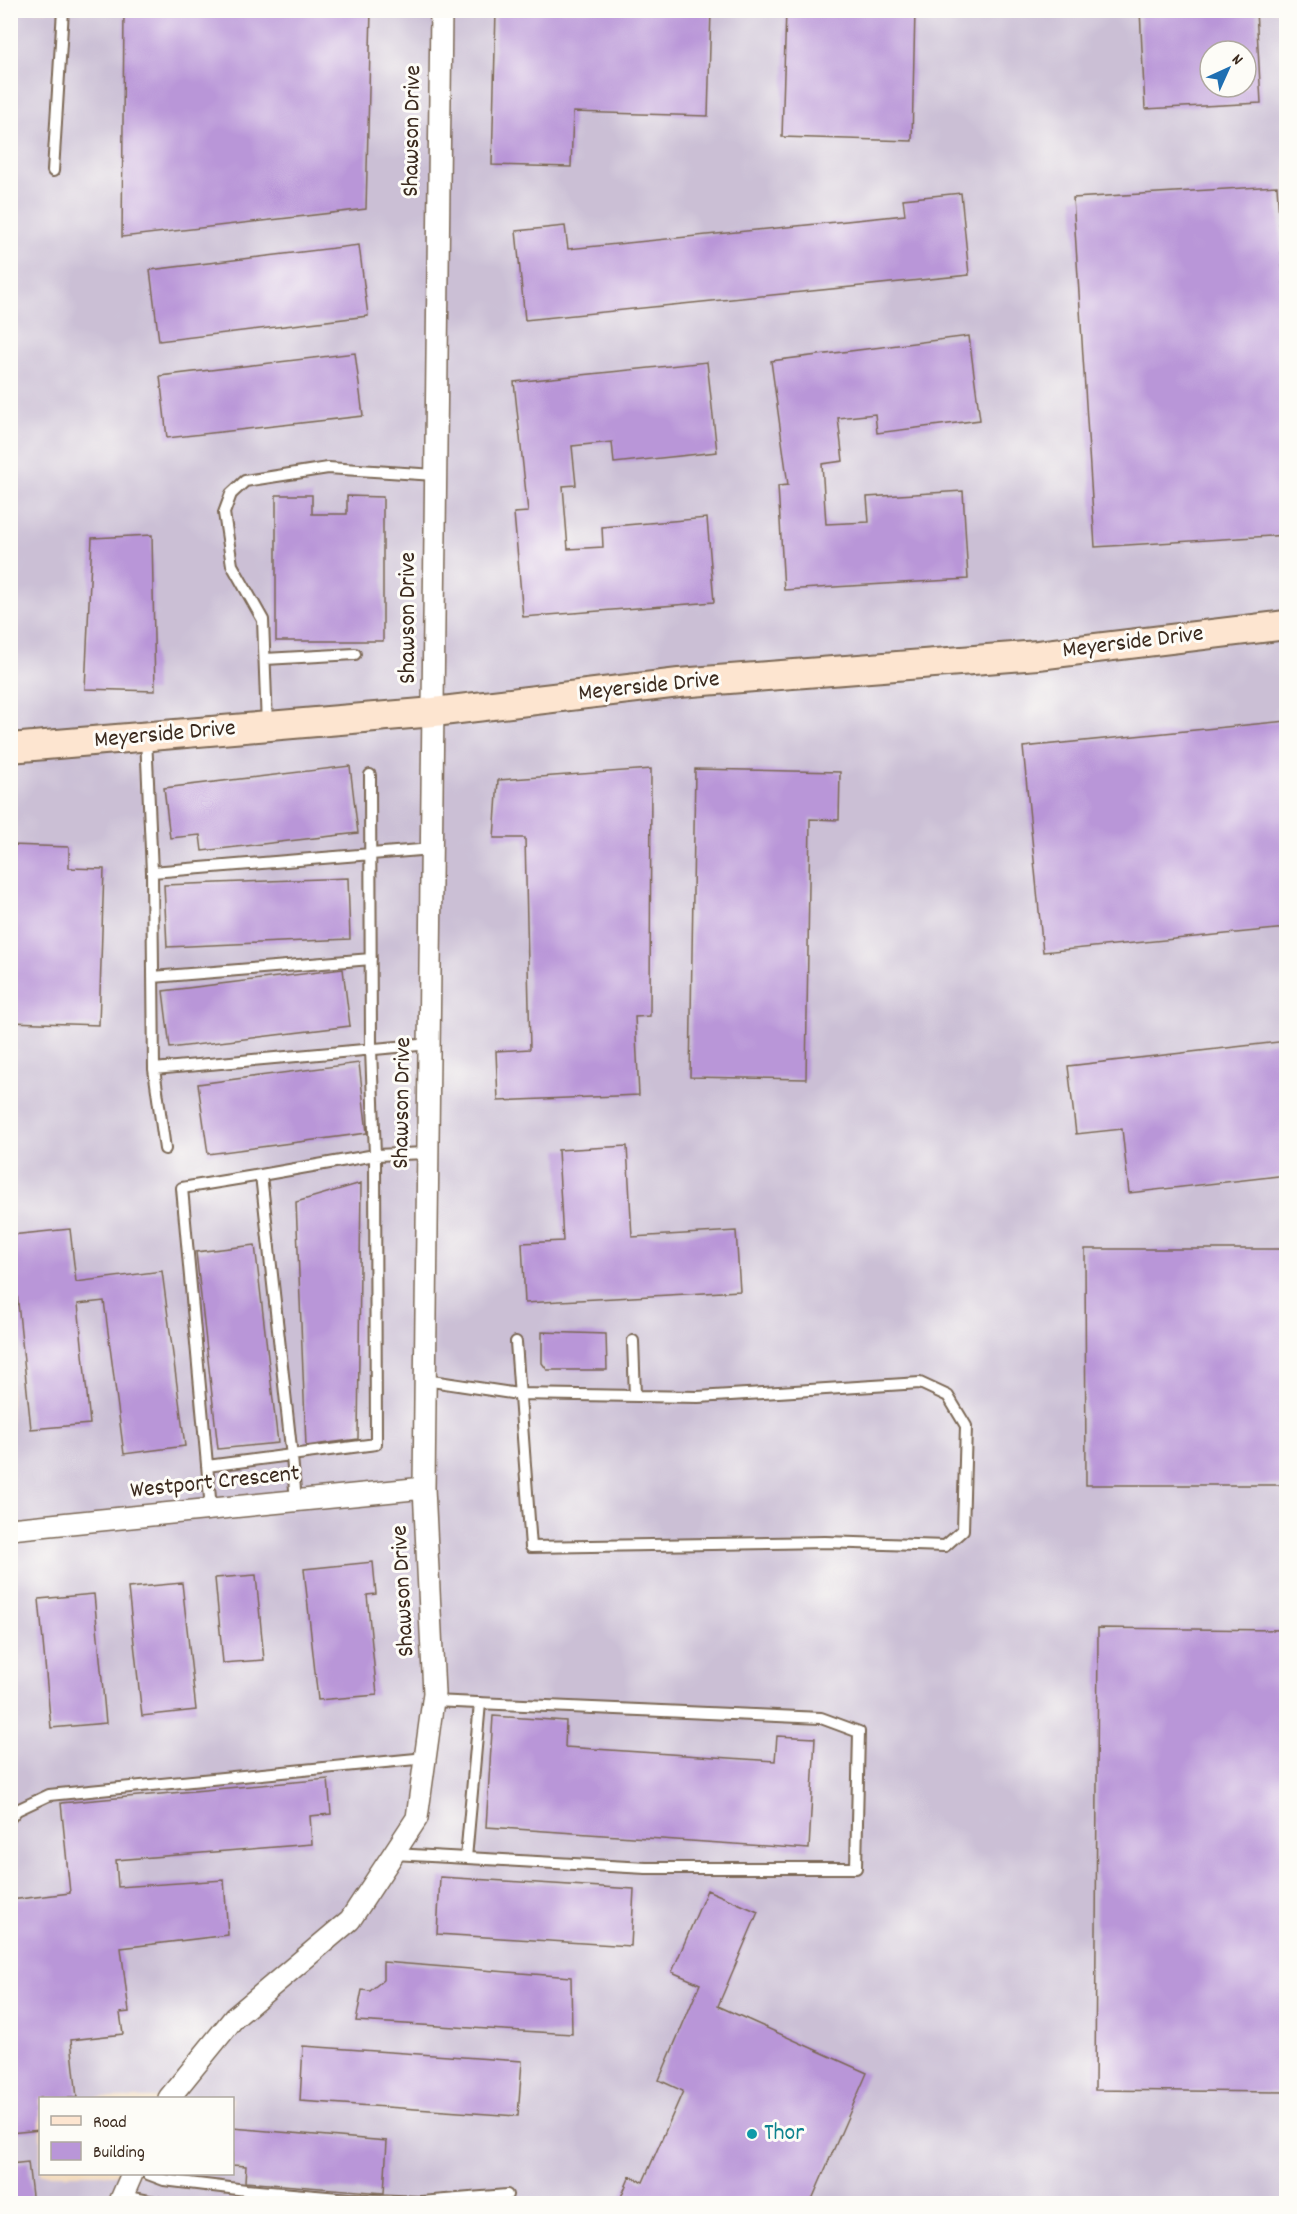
<svg xmlns="http://www.w3.org/2000/svg" width="1297" height="2214" viewBox="0 0 1297 2214" font-family="Dekko,sans-serif">
<style>
.industrial{fill:#cbbfd5;fill-rule:evenodd}
.building{fill:#b996d8;fill-rule:evenodd}
.lines{fill:none;stroke-linecap:round;stroke-linejoin:round}
.lane-casing{stroke:#7b6855;stroke-width:14}
.street-casing{stroke:#7b6855;stroke-width:24}
.secondary-casing{stroke:#7b6855;stroke-width:32}
.lane{stroke:#fff;stroke-width:10}
.street{stroke:#fff;stroke-width:21}
.secondary{stroke:#fde5d0;stroke-width:28}
.culture-dot{fill:#0f9aa8;stroke:#fdfcf7;stroke-width:2}
.labels{text-anchor:middle;dominant-baseline:central;stroke-width:6;stroke-linejoin:round;paint-order:stroke}
.street-label{font-size:24px;fill:#3b2a1e;stroke:#fdfcf7}
.culture-label{font-size:24px;fill:#0d838f;stroke:#fdfcf7;text-anchor:start}
</style>
<rect width="100%" height="100%" fill="#fdfcf7"/>
<filter id="ink" filterUnits="userSpaceOnUse"><feTurbulence type="fractalNoise" baseFrequency=".0167" numOctaves="2"/><feDisplacementMap in="SourceGraphic" scale="12" xChannelSelector="R" yChannelSelector="G"/><feConvolveMatrix kernelMatrix="1 2 1 2 8 2 1 2 1" color-interpolation-filters="sRGB"/></filter>
<filter id="wash" filterUnits="userSpaceOnUse"><feTurbulence type="fractalNoise" baseFrequency=".008" numOctaves="4" result="noise"/><feDisplacementMap in="SourceGraphic" scale="24" xChannelSelector="R" yChannelSelector="G"/><feGaussianBlur stdDeviation="1.35" result="paint"/><feColorMatrix in="noise" values="0 0 0 0 0 0 0 0 0 0 0 0 0 0 0 0 0 1.4 0 .05"/><feComposite in="paint" operator="in"/></filter>
<g filter="url(#wash)">
<rect width="100%" height="100%" fill="#f3dbbc"/>
<!-- industrial -->
<path class="industrial" d="M11 11H1286V2203H11ZM1210 51H1246V87H1210ZM40 2098H232V2174H40Z"/>
<g id="blocks">
<!-- building -->
<path class="building" d="M124 10H371L366 209 122 237Z
M496 10H711L708 116 573 112 571 167 492 165Z
M786 10H915L912 141 782 137Z
M1140 10H1256L1261 103 1145 109ZM1210 51H1246V87H1210Z
M1277 186 1287 333V535L1095 547 1073 198Z
M961 193 969 275 525 320 516 231 565 226 568 249 905 215 903 199Z
M359 245 368 316 159 341 150 270Z
M969 336 980 420 877 433 875 414 838 418 843 461 822 464 826 524 869 522 867 497 963 491 968 579 784 590 778 486 788 485 771 361Z
M355 353 363 416 167 438 160 376Z
M707 362 717 452 614 463 612 442 572 446 576 485 563 486 568 549 603 547 602 527 707 518 714 602 523 617 514 513 528 512 514 382Z
M276 495H312V514H347V496L383 497V641H276Z
M152 535 155 691 85 689 92 538Z
M1287 721V928L1043 952 1023 747Z
M350 766 358 833 202 851 200 835 170 838 164 788Z
M651 769 650 1016 635 1017 639 1095 498 1101 496 1051 530 1049 525 838H494L498 780Z
M695 769 840 772 839 820 810 819 806 1079 690 1077Z
M10 845 69 847V868L104 869 99 1025 10 1022Z
M348 878 350 939 167 947 164 885Z
M343 969 350 1026 170 1048 163 991Z
M1287 1041V1175L1129 1193 1122 1129 1076 1134 1068 1066Z
M359 1063 367 1133 208 1154 198 1084Z
M627 1146 632 1237 736 1231 740 1291 525 1303 522 1243 563 1241 558 1150Z
M361 1183 358 1439 306 1446 296 1202Z
M70 1229 76 1282 162 1271 185 1446 124 1454 104 1301 78 1304 90 1424 31 1429 11 1235Z
M255 1245 278 1443 218 1449 196 1252Z
M1085 1249H1287V1485H1086Z
M542 1332 606 1334 607 1370H547L542 1363Z
M373 1562 376 1594 367 1595 377 1695 318 1700 304 1569Z
M256 1575 264 1660 223 1663 215 1578Z
M182 1583 196 1710 142 1716 128 1588Z
M94 1594 106 1723 51 1728 39 1599Z
M1098 1628 1287 1630V2092L1095 2090Z
M493 1716 566 1721 565 1747 775 1761 777 1736 815 1738 809 1849 486 1827Z
M328 1779 331 1814 310 1816 312 1844 116 1860 118 1887 224 1880 228 1935 121 1948 129 2012 120 2013 123 2034 71 2040 77 2098H40V2130L10 2133V1900L70 1893 61 1803Z
M440 1877 634 1889 631 1946 437 1934Z
M707 1890 758 1912 718 2006 867 2073 810 2204H618L630 2176 643 2182 683 2091 659 2080 700 1984 672 1972Z
M383 1962 571 1977 572 2034 356 2021 362 1990 370 1991 383 1980Z
M303 2046 522 2061 518 2116 300 2101Z
M232 2128 387 2141 384 2193 245 2182 246 2166 232 2165Z
M28 2162 33 2204H10V2164Z"/>
</g>
</g>
<g filter="url(#ink)">
<use href="#blocks" fill-opacity="0" stroke="#7b6855" stroke-width="1.5"/>
<g class="lines">
<defs>
<path id="lane" d="M53 171 63 10
M265 659 355 654
M267 726 263 620 232 565 224 513 231 494 245 481 328 468 435 475
M146 737 152 872
M370 775 371 1049 375 1155 427 1153
M153 977 371 959
M430 1044 154 1069 152 872 432 849
M154 1069 165 1149
M633 1341 635 1396
M425 1380 518 1394 698 1397 920 1383 948 1396 966 1426 963 1530 945 1546 825 1542 531 1547 516 1342
M207 1466 376 1444 375 1155 261 1175 292 1457 296 1500
M211 1509 182 1188 261 1175
M10 1818 17 1810 49 1795 426 1758
M394 1854 646 1868H856L859 1732 821 1718 433 1701
M466 1858 480 1703
M148 2174 164 2180 246 2190 350 2199 421 2202 507 2195
M123 2196 165 2204"/>
<path id="street" d="M10 1529 424 1488
M169 2098 234 2018 350 1920 417 1818 434 1693 424 1488 441 10
M119 2204 132 2174"/>
<path id="secondary" d="M10 748 434 712 679 683 1038 655 1286 625"/>
</defs>
<!-- lane casing -->
<use href="#lane" class="lane-casing"/>
<!-- street casing -->
<use href="#street" class="street-casing"/>
<!-- secondary casing -->
<use href="#secondary" class="secondary-casing"/>
<!-- lane -->
<use href="#lane" class="lane"/>
<!-- street -->
<use href="#street" class="street"/>
<!-- secondary -->
<use href="#secondary" class="secondary"/>
</g>
</g>
<!-- markers -->
<circle class="culture-dot" cx="752" cy="2134" r="6"/>
<g class="labels">
<!-- street labels -->
<g class="street-label">
<text transform="translate(413 131) rotate(-89)">Shawson Drive</text>
<text transform="translate(409 618) rotate(-90)">Shawson Drive</text>
<text transform="translate(1133 643) rotate(-7)">Meyerside Drive</text>
<text transform="translate(649 687) rotate(-6)">Meyerside Drive</text>
<text transform="translate(165 735) rotate(-5)">Meyerside Drive</text>
<text transform="translate(403 1103) rotate(-89)">Shawson Drive</text>
<text transform="translate(215 1483) rotate(-6)">Westport Crescent</text>
<text transform="translate(404 1591) rotate(-93)">Shawson Drive</text>
</g>
<!-- culture labels -->
<g class="culture-label">
<text x="764" y="2134">Thor</text>
</g>
</g>
<!-- margin -->
<rect width="1297" height="2214" fill="none" stroke="#fdfcf7" stroke-width="36"/>
<!-- legend -->
<rect x="39" y="2097" width="195" height="78" fill="#fdfcf7" stroke="#afa8a0" stroke-width="1.5"/>
<rect x="51" y="2116" width="30" height="9" fill="#fde5d0" stroke="#afa8a0" stroke-width="1.5"/>
<text x="93" y="2127" font-size="18" fill="#3b2a1e">Road</text>
<rect x="51" y="2142" width="30" height="18" fill="#b996d8" stroke="#afa8a0" stroke-width="1.5"/>
<text x="93" y="2157" font-size="18" fill="#3b2a1e">Building</text>
<!-- north arrow -->
<g transform="translate(1228 69) rotate(45)"><circle r="28" fill="#fdfcf7" stroke="#afa8a0" stroke-width="1.5"/>
<path d="M0-4.5L10 22L0 15L-10 22Z" fill="#1f6fb2"/>
<text y="-9" font-size="16" font-weight="bold" text-anchor="middle" fill="#3b2a1e">N</text>
</g>
</svg>
